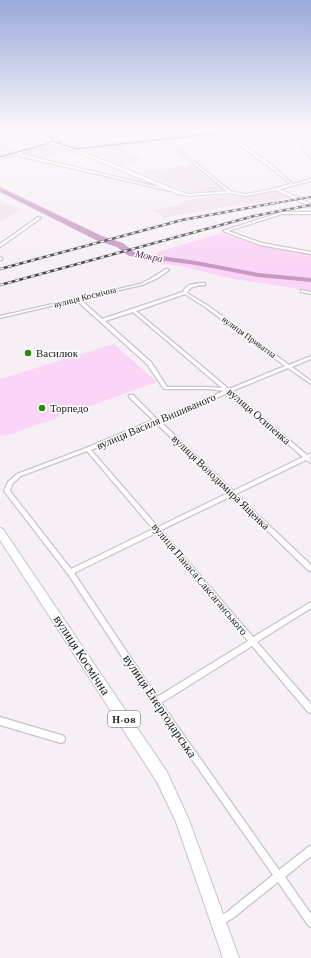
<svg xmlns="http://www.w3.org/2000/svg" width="311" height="958" viewBox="0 0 311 958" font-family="'Crimson Pro',serif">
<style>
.built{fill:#eee0ed}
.green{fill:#fad5f7}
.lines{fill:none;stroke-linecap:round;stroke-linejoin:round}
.river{fill:#c699c3;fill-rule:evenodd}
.street-casing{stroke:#cac2c9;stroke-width:2.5}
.secondary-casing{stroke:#cac2c9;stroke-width:2}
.primary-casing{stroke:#cac2c9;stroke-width:2}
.street{fill:#fff;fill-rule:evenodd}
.secondary{fill:#fff;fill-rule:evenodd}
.primary{fill:#fff;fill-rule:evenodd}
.tram{stroke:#494649;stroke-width:1}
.rail-far1-casing{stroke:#494649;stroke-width:2}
.rail-casing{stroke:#494649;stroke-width:2.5}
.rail-far1{stroke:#fff;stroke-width:1;stroke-dasharray:3;stroke-linecap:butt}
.rail{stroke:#fff;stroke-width:1.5;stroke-dasharray:4;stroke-linecap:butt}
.poi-dot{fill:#278d06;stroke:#fff;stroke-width:1.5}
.labels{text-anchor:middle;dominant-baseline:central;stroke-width:3;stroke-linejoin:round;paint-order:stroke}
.far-street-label{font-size:9px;fill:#1a181a;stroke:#fff}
.far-water-label{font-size:10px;font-style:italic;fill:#541d52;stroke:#fff}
.shield{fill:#fff;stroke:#5f5d5f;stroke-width:1}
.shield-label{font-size:10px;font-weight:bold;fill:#1a181a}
.poi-label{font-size:11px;fill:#1a181a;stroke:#fff;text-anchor:start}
.street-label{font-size:11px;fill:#1a181a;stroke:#fff}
.near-street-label{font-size:13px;fill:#1a181a;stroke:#fff}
</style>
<rect width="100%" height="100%" fill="#f7eff6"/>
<!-- built -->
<path class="built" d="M122 146 142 159 121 165 88 151Z
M191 165 223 190 193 193 141 172Z
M277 191 289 198 204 210 164 218 153 210 178 206 177 205 187 201 200 198 231 195 249 196Z
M0 200 20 210 0 222Z"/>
<!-- green -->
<path class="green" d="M55 146 67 151 42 159 25 154Z
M221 233 259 245 292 252 311 254V291L234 279 180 266 135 259Z
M114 344 157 382 9 435 0 436V379Z"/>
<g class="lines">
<!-- river -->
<path class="river" d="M0 187 102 236 123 243 134 252 196 261 258 273 311 278V282L258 277 196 265 129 256 117 247 96 240 0 192Z"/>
<defs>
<path id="street" d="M48 131H50L52 138 48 142 47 141 50 138Z
M133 131H135L138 139 136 138Z
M222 131H247L227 133 269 163 293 184 311 179V181L276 190V188L291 184 267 165 224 134 166 139 230 191 231 192 229 193 164 139 75 151 74 150 162 138V137L163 136 165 137 222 132Z
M287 131H290L311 156V159Z
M0 146 25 155 171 190 170 191 23 157 0 148Z
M282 212H311V214H282L228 231 262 243 311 252V254L260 245 223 231Z
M38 217 41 218 0 247V244Z
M0 257 2 258V260H0Z
M166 269 169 270 158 278 142 285 80 299 102 319 183 292C187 283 195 284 204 283H205V285C198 286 190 285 187 293L207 305 289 365 311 356V359L292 367 311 381V384L288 368 232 391 307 455 311 453 310 458 311 463 306 460 236 494 311 565V571H309L232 496 161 530 253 637 311 602V608L257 642 311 704V713L308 712 252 646 161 703 279 870 308 847 311 846V856L285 877 311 914V927L308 925 278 882 233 918 218 927 215 925 213 922 215 919 227 912 273 875 153 704 68 574 4 491 8 482 17 474 86 448 153 420 129 397V395H133L157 419 224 391 209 389H164L147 364 76 300 0 318V316L140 284 150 279ZM185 294 205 307 285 366 229 389 136 311ZM133 312 222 388 209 387H167L151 362 105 321ZM228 393 303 457 233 491 160 421ZM156 423 228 493 158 527 91 450ZM87 451 153 529 71 569 10 491 12 484 21 476ZM156 533 248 641 157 697 74 573Z
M301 290 311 292V294L301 292Z
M0 717 61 735 64 736 65 739 64 742 61 743 0 725Z"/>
<path id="secondary" d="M27 131C37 131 47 139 56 142 98 157 140 175 182 192L188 194 229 191 246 194 277 188 311 204V207L276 190 246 196 229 193 188 196 178 194 74 151 41 139Z"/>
<path id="primary" d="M72 131H78L51 145 0 159V157L49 143Z
M0 528 3 529 167 772 189 820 239 958H223L176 822 157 782 0 540Z"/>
</defs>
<!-- street casing -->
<use href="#street" class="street-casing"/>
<!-- secondary casing -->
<use href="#secondary" class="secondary-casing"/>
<!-- primary casing -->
<use href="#primary" class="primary-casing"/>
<!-- street -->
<use href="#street" class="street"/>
<!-- secondary -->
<use href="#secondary" class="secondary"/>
<!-- primary -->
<use href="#primary" class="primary"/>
<!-- tram -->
<path class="tram" d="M50 131 52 141 76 149 237 131
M0 157 47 144 52 141V136"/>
<defs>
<path id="rail-far1" d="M270 204 311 197"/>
<path id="rail" d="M0 269 182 220 275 203
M0 285 254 216 311 205"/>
</defs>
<!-- rail-far1 casing -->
<use href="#rail-far1" class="rail-far1-casing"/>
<!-- rail casing -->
<use href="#rail" class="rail-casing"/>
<!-- rail-far1 -->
<use href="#rail-far1" class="rail-far1"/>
<!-- rail -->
<use href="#rail" class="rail"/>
</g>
<!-- sky -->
<linearGradient id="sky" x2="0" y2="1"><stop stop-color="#9aa9d9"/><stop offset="0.49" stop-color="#fbf8fb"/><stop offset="1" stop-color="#fbf8fb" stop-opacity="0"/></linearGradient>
<rect width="311" height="265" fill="url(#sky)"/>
<!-- markers -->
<g class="poi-dot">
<circle cx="28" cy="353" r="4"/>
<circle cx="42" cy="408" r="4"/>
</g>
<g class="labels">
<!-- far-street labels -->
<g class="far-street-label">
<text transform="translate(85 297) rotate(-14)">вулиця Космічна</text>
<text transform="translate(249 337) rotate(36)">вулиця Приватна</text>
</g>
<!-- far-water labels -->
<g class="far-water-label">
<text transform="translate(149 256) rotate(11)">Мокра</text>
</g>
<!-- shield labels -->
<rect class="shield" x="108" y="711" width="32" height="16" rx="3"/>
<g class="shield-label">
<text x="124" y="719">Н-08</text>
</g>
<!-- poi labels -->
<g class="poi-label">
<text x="36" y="353">Василюк</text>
<text x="50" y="408">Торпедо</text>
</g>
<!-- street labels -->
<g class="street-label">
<text transform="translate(259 416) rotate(41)">вулиця Осипенка</text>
<text transform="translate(156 421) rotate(-23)">вулиця Василя Вишиваного</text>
<text transform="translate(221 482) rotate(44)">вулиця Володимира Ященка</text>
<text transform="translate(200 579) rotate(50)">вулиця Панаса Саксаганського</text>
</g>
<!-- near-street labels -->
<g class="near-street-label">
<text transform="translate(82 655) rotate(57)">вулиця Космічна</text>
<text transform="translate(160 706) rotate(56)">вулиця Енергодарська</text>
</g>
</g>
</svg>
